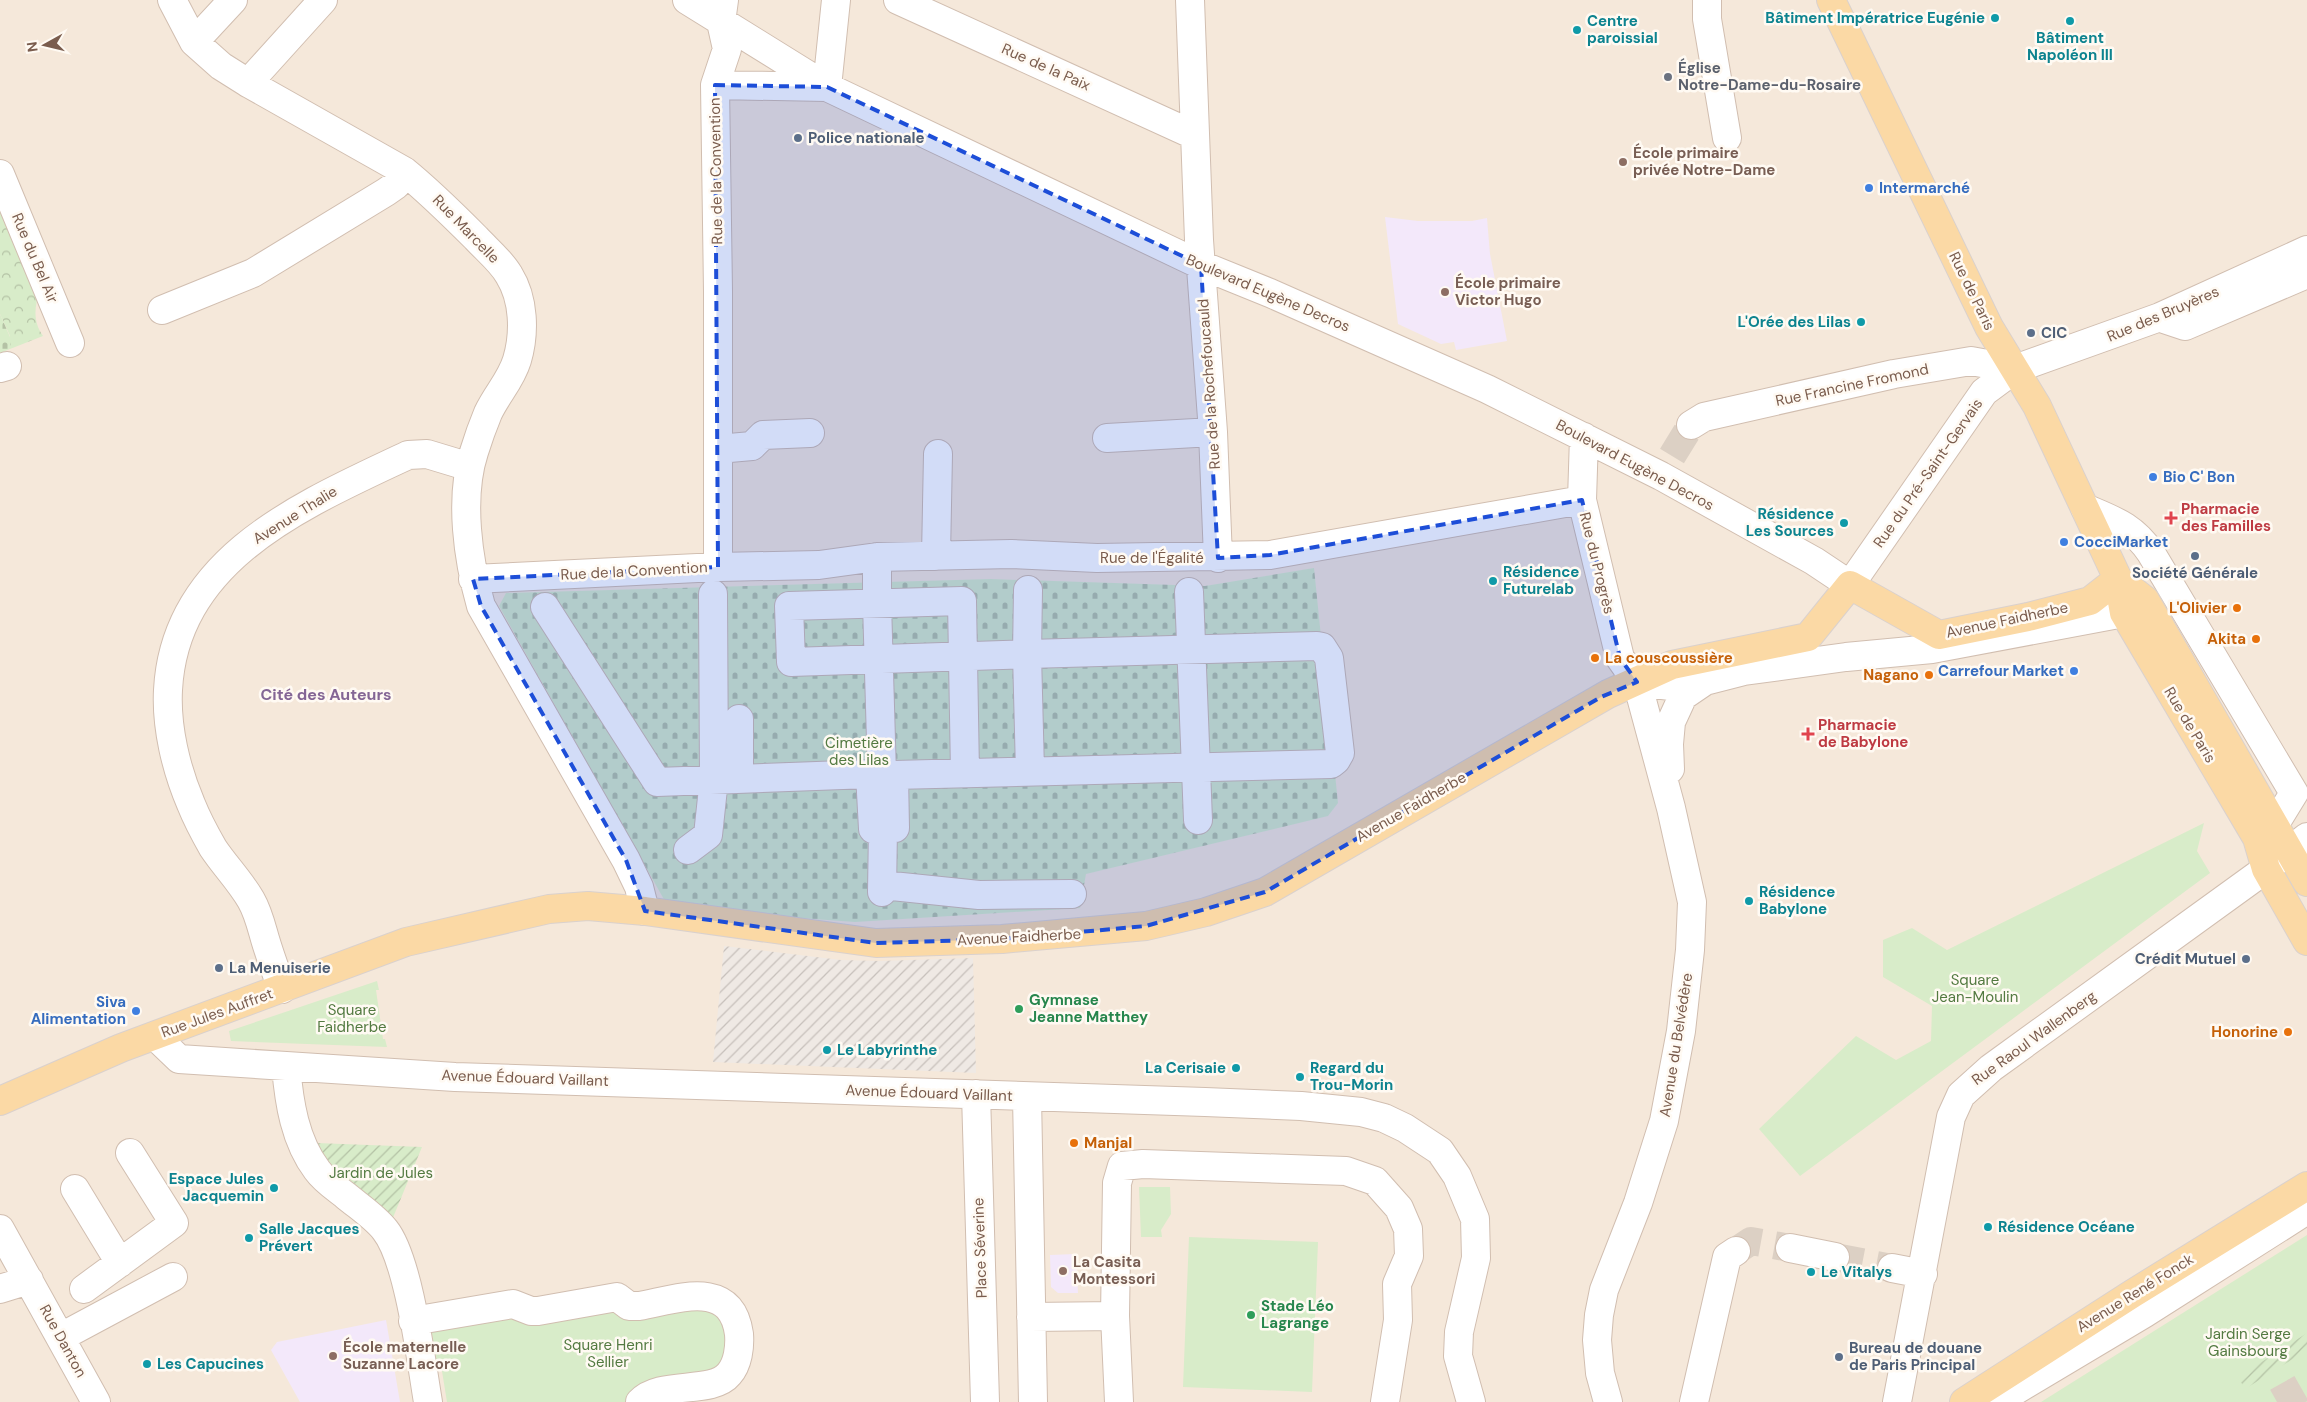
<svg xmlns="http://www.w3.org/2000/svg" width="2307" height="1402" viewBox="0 0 2307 1402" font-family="'DM Sans',sans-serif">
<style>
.residential{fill:#f5e8da}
.industrial{fill:url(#industrial-furrows)}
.education{fill:#f3e8fa}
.green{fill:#d8ecc9}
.forest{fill:url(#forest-crowns)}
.cemetery{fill:url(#cemetery-stones)}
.garden{fill:url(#garden-furrows)}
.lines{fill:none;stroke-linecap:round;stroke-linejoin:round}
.minor-tunnel{stroke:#dcd0c4;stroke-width:28;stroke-dasharray:28 14;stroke-linecap:butt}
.highway-tunnel{stroke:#dcd0c4;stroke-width:28;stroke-dasharray:28 14;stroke-linecap:butt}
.minor-casing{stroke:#d1beb0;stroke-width:30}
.major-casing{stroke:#dad1cd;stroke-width:30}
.minor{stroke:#fff;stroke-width:28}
.major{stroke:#fbd9a5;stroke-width:28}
.marked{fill:#1d4ed8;fill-opacity:0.2;stroke:#1d4ed8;stroke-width:4;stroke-dasharray:10 6;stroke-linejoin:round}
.culture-dot{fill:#0f9aa8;stroke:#fffaf3;stroke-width:2}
.worship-dot{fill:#6b7280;stroke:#fffaf3;stroke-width:2}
.service-dot{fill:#5c6f8a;stroke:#fffaf3;stroke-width:2}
.education-dot{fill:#8d6e63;stroke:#fffaf3;stroke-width:2}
.shop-dot{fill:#3f7fe0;stroke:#fffaf3;stroke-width:2}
.health-dot{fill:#e0444e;stroke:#fffaf3;stroke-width:2}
.food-dot{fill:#e8710a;stroke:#fffaf3;stroke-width:2}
.leisure-dot{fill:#2e9e5b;stroke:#fffaf3;stroke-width:2}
.labels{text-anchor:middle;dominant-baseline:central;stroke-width:5;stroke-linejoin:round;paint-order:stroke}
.culture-label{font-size:15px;font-weight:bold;fill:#0d838f;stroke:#fffaf3;text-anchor:start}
.street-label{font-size:15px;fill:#7a5c4d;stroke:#fffaf3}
.worship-label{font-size:15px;font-weight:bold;fill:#5b616d;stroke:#fffaf3;text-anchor:start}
.service-label{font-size:15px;font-weight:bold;fill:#4e5e75;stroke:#fffaf3;text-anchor:start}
.education-label{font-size:15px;font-weight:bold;fill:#785e54;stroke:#fffaf3;text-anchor:start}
.shop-label{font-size:15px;font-weight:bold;fill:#366cbe;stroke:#fffaf3;text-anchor:start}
.health-label{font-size:15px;font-weight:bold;fill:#be3a42;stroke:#fffaf3;text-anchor:start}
.food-label{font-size:15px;font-weight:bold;fill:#c56008;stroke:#fffaf3;text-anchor:end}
.park-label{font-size:15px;fill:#537a41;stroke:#fffaf3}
.leisure-label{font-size:15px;font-weight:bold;fill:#27864d;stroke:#fffaf3;text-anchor:start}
.neighbourhood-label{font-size:16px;font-weight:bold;fill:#846695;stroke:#fffaf3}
</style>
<defs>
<pattern id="industrial-furrows" width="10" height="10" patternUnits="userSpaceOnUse" patternTransform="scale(1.25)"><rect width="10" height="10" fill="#efe9e4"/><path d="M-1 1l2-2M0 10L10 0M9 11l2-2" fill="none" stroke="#c7c0bb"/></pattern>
<pattern id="forest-crowns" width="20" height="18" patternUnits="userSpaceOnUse" patternTransform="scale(1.25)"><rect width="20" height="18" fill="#d8ecc9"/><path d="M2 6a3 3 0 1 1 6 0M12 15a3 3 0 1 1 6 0" fill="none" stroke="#b4c2a5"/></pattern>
<pattern id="cemetery-stones" width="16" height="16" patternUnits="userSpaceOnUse" patternTransform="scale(1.25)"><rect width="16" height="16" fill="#d8ecc9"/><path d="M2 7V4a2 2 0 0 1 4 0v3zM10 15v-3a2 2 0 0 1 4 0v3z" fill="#b4c2a5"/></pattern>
<pattern id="garden-furrows" width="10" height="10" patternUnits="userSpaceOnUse" patternTransform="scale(1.25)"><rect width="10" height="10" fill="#d8ecc9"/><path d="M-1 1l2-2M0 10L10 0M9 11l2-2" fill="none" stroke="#b4c2a5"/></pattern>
</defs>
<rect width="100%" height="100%" fill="#fdf6ec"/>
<!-- residential -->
<path class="residential" d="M0 0H2307V1402H0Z"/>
<!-- industrial -->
<path class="industrial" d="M724 946 841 960 880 961 973 958 976 1073 713 1062Z"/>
<!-- education -->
<path class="education" d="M1385 217 1418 221H1472L1487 218 1490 254 1507 341 1456 350 1454 342 1441 344 1398 324Z
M1076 1254 1078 1293H1058L1051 1287 1050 1255Z
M386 1320 400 1402H300L271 1350 277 1342Z"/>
<!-- green -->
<path class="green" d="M2204 823 2197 851 2210 873 1800 1176 1759 1129 1856 1036 1896 1060 1931 1041 1932 1006 1883 977V940L1912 928 1947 950Z
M377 981 379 990H376L383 1039H385L387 1047 231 1041 229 1031Z
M1139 1187H1170L1171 1214 1161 1230 1162 1237H1141Z
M2307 1235V1402H2041Z
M1189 1237 1318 1242 1312 1392 1183 1387Z
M710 1302 733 1333 723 1372 625 1402H447L441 1365 436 1359 431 1328 512 1314Z"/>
<!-- forest -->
<path class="forest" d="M0 195 40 291C34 307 33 322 43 336L10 349V336L0 314Z"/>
<!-- cemetery -->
<path class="cemetery" d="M0 314 10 337V349L0 353Z
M1314 568 1338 803 1328 816 1086 874 1080 908 855 922 760 915 666 903 499 606 506 593 991 579 1205 586Z"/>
<!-- garden -->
<path class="garden" d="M316 1143 422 1147 392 1220 349 1179 325 1164Z
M2307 1333V1350L2245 1389 2238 1377Z"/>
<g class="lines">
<!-- minor-tunnel -->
<path class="minor-tunnel" d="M1672 456 1691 425
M1736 1251 1751 1241 1790 1248
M1835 1257 1892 1268"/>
<!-- highway-tunnel -->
<path class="highway-tunnel" d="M2277 1402 2307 1385"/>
<defs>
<path id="minor" d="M172 0 194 42 221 66 248 83 404 171C430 192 453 215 476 238 487 250 501 261 509 275 524 299 525 333 517 360 511 380 497 394 488 413 483 425 478 439 474 452 459 498 468 560 481 606L626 860 639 887 645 911
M687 0 827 87 1201 265 1270 293 1487 389 1661 476 1814 561 1850 585 1984 392 2015 369 2160 317 2307 250
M898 0 1194 135
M1190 0 1199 240 1213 432 1218 558
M1707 0V19L1727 138
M194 42 233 0
M248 83 323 0
M715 85 827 87 836 0
M0 174 70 343
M162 310 253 273 386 192 396 185 404 171
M2164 319 2185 326 2307 274
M0 368 7 366
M1691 425 1704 417 1894 374 1971 361 2015 369
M1584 437 1582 500 1620 658 1637 682 1671 808 1692 902 1690 950 1681 1031 1664 1121 1638 1203 1604 1290 1599 1315 1597 1340 1600 1373 1608 1402
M1107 438 1213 432
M718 449 752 446 763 435 810 433
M2085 508C2113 520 2133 526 2151 553L2294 793 2275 824
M936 556 938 454
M877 557V603L882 775 870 774 873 829 883 828 882 892
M718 567V291L715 85 727 49 721 22 724 0
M473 579 718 567 819 565 877 557 1011 554 1097 558 1270 555 1582 500
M1028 590 1027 654 1030 771
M1189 592 1198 820
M545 607 657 782 870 774
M1637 682 1671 686 1705 681 1744 671 1846 657 1932 649 2124 613
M739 719V778
M1670 769 1669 744 1671 722 1683 696 1705 681
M882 775H894L895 828H883
M894 775 1331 764 1336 760 1340 753 1329 658 1322 647 1317 646C1142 650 966 656 791 662L789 606 962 601 965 773
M688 850 708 835 714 779 713 594
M892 886 979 895 1072 894
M282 989C276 972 270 956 265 939 261 925 258 912 251 900 240 881 225 866 213 848 205 834 197 819 191 804 176 769 166 727 168 690 175 557 305 504 408 455L427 454 470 467
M155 1036 179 1059 286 1066 455 1077 1205 1102 1301 1106 1361 1112 1384 1118 1405 1128 1440 1151 1457 1176 1475 1219 1476 1258 1459 1332 1458 1356 1471 1402
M286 1066C289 1103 295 1141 317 1170 324 1180 336 1188 345 1195 358 1206 375 1217 385 1230 409 1260 421 1361 428 1402
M976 1094 985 1402
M1027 1097 1033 1402
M75 1189 120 1263
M0 1229 96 1402
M1790 1248 1835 1257
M1892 1268 1923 1274
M0 1289 29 1280
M84 1289 174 1223 130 1153
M1031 1317 1115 1316
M413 1321 513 1304 531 1311H538L617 1297 629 1306H639C675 1300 731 1277 739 1334 740 1347 738 1364 729 1374 712 1395 660 1380 640 1402
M61 1337 173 1277
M1119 1402 1115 1316 1117 1183 1122 1166 1143 1164 1346 1171 1375 1181 1399 1208 1408 1229 1409 1256 1397 1284 1398 1320 1385 1402
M1694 1402 1727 1257 1736 1251
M1897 1402 1951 1117 1961 1095 1991 1068 2266 869 2307 837
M1996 1402 2145 1313 2307 1210"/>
<path id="major" d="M1831 0 1989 327 2037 406 2118 579 2124 613 2257 838 2266 869 2307 941
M2118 579 2145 600 2307 882
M0 1101 121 1048 406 942 549 909 588 906 645 911 876 943 1002 939 1146 926 1206 912 1265 892 1608 694 1672 665 1808 637 1850 585 1939 635 2028 617 2090 601 2118 579
M1964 1402 2132 1294 2307 1186"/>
</defs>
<!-- minor casing -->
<use href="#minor" class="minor-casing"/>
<!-- major casing -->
<use href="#major" class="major-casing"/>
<!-- minor -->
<use href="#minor" class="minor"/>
<!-- major -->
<use href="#major" class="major"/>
</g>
<!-- marked area -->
<path class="marked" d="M715 85 827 87 1201 265 1218 558 1270 555 1582 500 1620 658 1637 682 1601 697 1265 892 1146 926 1002 939 876 943 645 911 626 860 481 606 473 579 718 567Z"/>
<!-- markers -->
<g class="culture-dot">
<circle cx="1995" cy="18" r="5"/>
<circle cx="2070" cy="21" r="5"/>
<circle cx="1577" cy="30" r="5"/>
<circle cx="1861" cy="322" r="5"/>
<circle cx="1844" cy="523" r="5"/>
<circle cx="1493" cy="581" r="5"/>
<circle cx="1749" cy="901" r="5"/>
<circle cx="827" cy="1050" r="5"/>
<circle cx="1236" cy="1068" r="5"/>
<circle cx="1300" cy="1077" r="5"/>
<circle cx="274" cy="1188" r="5"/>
<circle cx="1988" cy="1227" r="5"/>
<circle cx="249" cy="1238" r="5"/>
<circle cx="1811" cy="1272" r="5"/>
<circle cx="147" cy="1364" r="5"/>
</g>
<circle class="worship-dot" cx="1668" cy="77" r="5"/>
<g class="service-dot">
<circle cx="798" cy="138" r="5"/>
<circle cx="2031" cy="333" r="5"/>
<circle cx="2195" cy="556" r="5"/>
<circle cx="2246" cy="959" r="5"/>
<circle cx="219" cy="968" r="5"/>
<circle cx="1839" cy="1357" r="5"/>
</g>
<g class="education-dot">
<circle cx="1623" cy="162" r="5"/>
<circle cx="1445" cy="292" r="5"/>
<circle cx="1063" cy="1271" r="5"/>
<circle cx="333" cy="1356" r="5"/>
</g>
<g class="shop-dot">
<circle cx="1869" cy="188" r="5"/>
<circle cx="2153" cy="477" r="5"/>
<circle cx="2064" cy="542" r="5"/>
<circle cx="2074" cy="671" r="5"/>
<circle cx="136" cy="1011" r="5"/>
</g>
<g class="health-dot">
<path d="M2168.5 510.5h5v5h5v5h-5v5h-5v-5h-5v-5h5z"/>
<path d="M1805.5 726.5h5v5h5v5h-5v5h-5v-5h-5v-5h5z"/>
</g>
<g class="food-dot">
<circle cx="2237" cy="608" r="5"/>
<circle cx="2256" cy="639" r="5"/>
<circle cx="1595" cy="658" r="5"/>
<circle cx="1929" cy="675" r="5"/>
<circle cx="2288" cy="1032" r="5"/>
<circle cx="1074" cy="1143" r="5"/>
</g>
<g class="leisure-dot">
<circle cx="1019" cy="1009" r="5"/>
<circle cx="1251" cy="1315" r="5"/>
</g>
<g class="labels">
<!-- culture labels -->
<g class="culture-label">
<text x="1985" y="18" text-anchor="end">Bâtiment Impératrice Eugénie</text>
<text x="1587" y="21">Centre<tspan x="1587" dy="17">paroissial</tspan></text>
<text x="2070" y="38" text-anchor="middle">Bâtiment<tspan x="2070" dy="17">Napoléon III</tspan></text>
<text x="1851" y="322" text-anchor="end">L'Orée des Lilas</text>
<text x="1834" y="514" text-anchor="end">Résidence<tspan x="1834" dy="17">Les Sources</tspan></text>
<text x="1503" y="572">Résidence<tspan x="1503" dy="17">Futurelab</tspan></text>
<text x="1759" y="892">Résidence<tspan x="1759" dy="17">Babylone</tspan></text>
<text x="837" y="1050">Le Labyrinthe</text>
<text x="1226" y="1068" text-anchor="end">La Cerisaie</text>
<text x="1310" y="1068">Regard du<tspan x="1310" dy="17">Trou-Morin</tspan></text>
<text x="264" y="1179" text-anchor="end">Espace Jules<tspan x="264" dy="17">Jacquemin</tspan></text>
<text x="1998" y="1227">Résidence Océane</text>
<text x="259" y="1229">Salle Jacques<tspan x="259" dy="17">Prévert</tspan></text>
<text x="1821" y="1272">Le Vitalys</text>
<text x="157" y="1364">Les Capucines</text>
</g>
<!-- street labels -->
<g class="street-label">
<text transform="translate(1046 67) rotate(24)">Rue de la Paix</text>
<text transform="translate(716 171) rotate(-91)">Rue de la Convention</text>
<text transform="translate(466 229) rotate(46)">Rue Marcelle</text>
<text transform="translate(35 258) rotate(67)">Rue du Bel Air</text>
<text transform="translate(1972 291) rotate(64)">Rue de Paris</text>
<text transform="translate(1268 293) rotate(23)">Boulevard Eugène Decros</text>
<text transform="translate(2163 314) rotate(-23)">Rue des Bruyères</text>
<text transform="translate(1209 384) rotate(-94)">Rue de la Rochefoucauld</text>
<text transform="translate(1852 385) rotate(-12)">Rue Francine Fromond</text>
<text transform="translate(1635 465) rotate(28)">Boulevard Eugène Decros</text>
<text transform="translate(1928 473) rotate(-55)">Rue du Pré-Saint-Gervais</text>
<text transform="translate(295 515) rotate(-32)">Avenue Thalie</text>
<text x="1152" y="558">Rue de l'Égalité</text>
<text transform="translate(1597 563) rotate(76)">Rue du Progrès</text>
<text transform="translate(634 571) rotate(-3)">Rue de la Convention</text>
<text transform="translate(2007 620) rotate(-12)">Avenue Faidherbe</text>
<text transform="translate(2190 725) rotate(59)">Rue de Paris</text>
<text transform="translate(1411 807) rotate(-30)">Avenue Faidherbe</text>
<text transform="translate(1019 937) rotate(-3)">Avenue Faidherbe</text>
<text transform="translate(217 1013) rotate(-20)">Rue Jules Auffret</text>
<text transform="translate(2034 1038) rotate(-36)">Rue Raoul Wallenberg</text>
<text transform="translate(1676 1045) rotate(-81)">Avenue du Belvédère</text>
<text transform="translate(525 1078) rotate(2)">Avenue Édouard Vaillant</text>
<text transform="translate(929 1093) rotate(2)">Avenue Édouard Vaillant</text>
<text transform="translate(980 1248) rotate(-92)">Place Séverine</text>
<text transform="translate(2135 1293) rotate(-32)">Avenue René Fonck</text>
<text transform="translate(63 1341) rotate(61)">Rue Danton</text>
</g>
<!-- worship labels -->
<g class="worship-label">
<text x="1678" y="68">Église<tspan x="1678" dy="17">Notre-Dame-du-Rosaire</tspan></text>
</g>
<!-- service labels -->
<g class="service-label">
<text x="808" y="138">Police nationale</text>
<text x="2041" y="333">CIC</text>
<text x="2195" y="573" text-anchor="middle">Société Générale</text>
<text x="2236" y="959" text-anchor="end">Crédit Mutuel</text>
<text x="229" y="968">La Menuiserie</text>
<text x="1849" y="1348">Bureau de douane<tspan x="1849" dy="17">de Paris Principal</tspan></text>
</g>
<!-- education labels -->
<g class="education-label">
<text x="1633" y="153">École primaire<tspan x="1633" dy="17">privée Notre-Dame</tspan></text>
<text x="1455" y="283">École primaire<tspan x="1455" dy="17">Victor Hugo</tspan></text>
<text x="1073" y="1262">La Casita<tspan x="1073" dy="17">Montessori</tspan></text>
<text x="343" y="1347">École maternelle<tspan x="343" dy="17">Suzanne Lacore</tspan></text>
</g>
<!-- shop labels -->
<g class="shop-label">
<text x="1879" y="188">Intermarché</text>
<text x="2163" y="477">Bio C' Bon</text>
<text x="2074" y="542">CocciMarket</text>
<text x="2064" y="671" text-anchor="end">Carrefour Market</text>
<text x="126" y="1002" text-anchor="end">Siva<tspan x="126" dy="17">Alimentation</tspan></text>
</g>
<!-- health labels -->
<g class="health-label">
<text x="2181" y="509">Pharmacie<tspan x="2181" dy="17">des Familles</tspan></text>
<text x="1818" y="725">Pharmacie<tspan x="1818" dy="17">de Babylone</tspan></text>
</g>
<!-- food labels -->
<g class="food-label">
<text x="2227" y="608">L'Olivier</text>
<text x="2246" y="639">Akita</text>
<text x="1605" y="658" text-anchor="start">La couscoussière</text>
<text x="1919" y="675">Nagano</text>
<text x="2278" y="1032">Honorine</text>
<text x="1084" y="1143" text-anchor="start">Manjal</text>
</g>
<!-- park labels -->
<g class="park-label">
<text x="859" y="743">Cimetière<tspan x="859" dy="17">des Lilas</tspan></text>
<text x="1975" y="980">Square<tspan x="1975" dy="17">Jean-Moulin</tspan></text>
<text x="352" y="1010">Square<tspan x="352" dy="17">Faidherbe</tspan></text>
<text x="381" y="1173">Jardin de Jules</text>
<text x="2248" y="1334">Jardin Serge<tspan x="2248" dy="17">Gainsbourg</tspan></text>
<text x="608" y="1345">Square Henri<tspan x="608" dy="17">Sellier</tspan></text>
</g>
<!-- leisure labels -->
<g class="leisure-label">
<text x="1029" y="1000">Gymnase<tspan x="1029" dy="17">Jeanne Matthey</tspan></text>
<text x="1261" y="1306">Stade Léo<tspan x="1261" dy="17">Lagrange</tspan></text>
</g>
<!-- neighbourhood labels -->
<g class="neighbourhood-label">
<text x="326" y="694">Cité des Auteurs</text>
</g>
</g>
<!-- north arrow -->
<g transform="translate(45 45) rotate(262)" stroke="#fffaf3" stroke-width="4" paint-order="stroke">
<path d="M0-4L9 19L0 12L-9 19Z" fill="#7a5c4d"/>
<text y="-8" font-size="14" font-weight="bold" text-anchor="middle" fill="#7a5c4d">N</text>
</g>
</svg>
